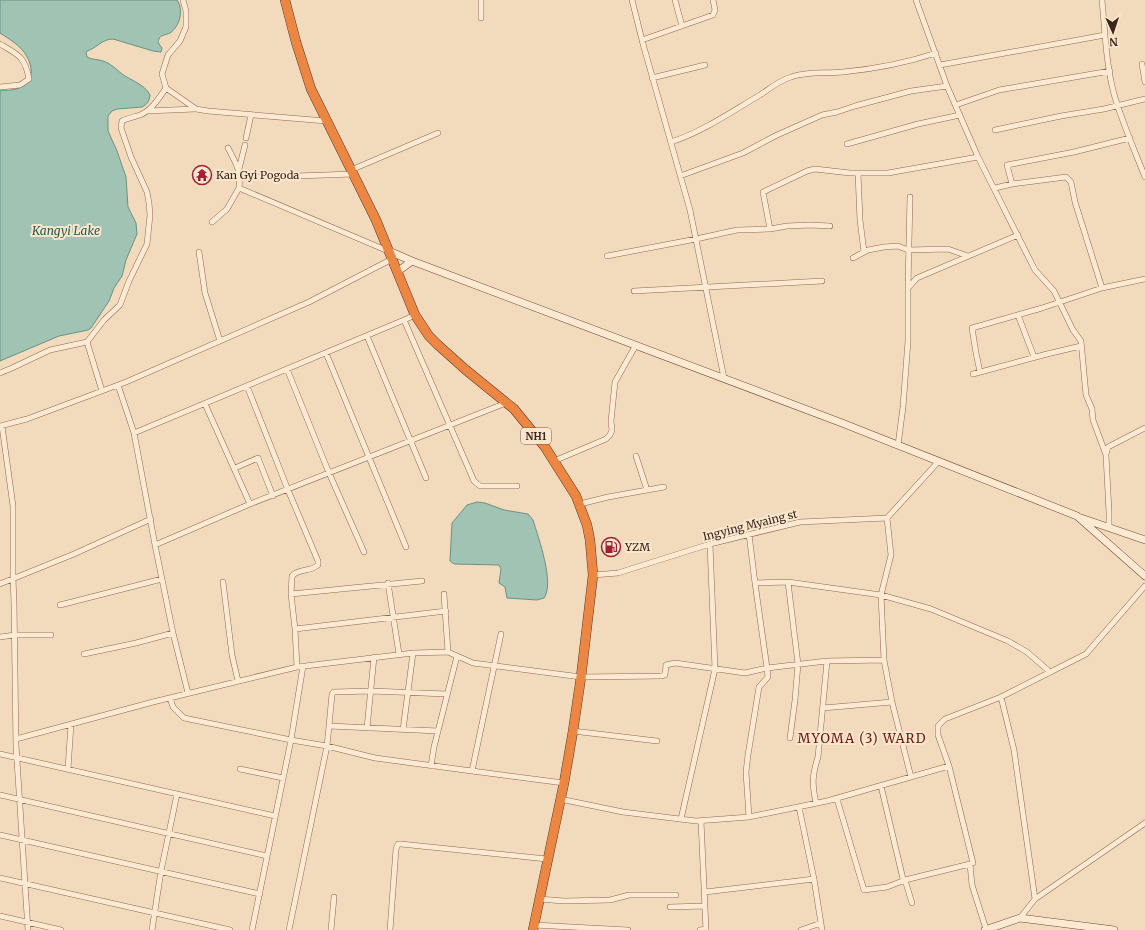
<svg xmlns="http://www.w3.org/2000/svg" width="1145" height="930" viewBox="0 0 1145 930" font-family="Merriweather,serif">
<style>
.water{fill:#a1c3b4;stroke:#689281}
.lines{fill:none;stroke-linecap:round;stroke-linejoin:round}
.street-casing{stroke:#8c6954;stroke-width:6}
.secondary-casing{stroke:#6e4a38;stroke-width:8}
.highway-casing{stroke:#593829;stroke-width:10}
.street{stroke:#fce9d1;stroke-width:5}
.secondary{stroke:#fce9d1;stroke-width:7}
.highway{stroke:#ec8743;stroke-width:9}
.labels{text-anchor:middle;dominant-baseline:central;stroke-width:4;stroke-linejoin:round;paint-order:stroke}
.shield{fill:#f9e6cd;stroke:#735f50;stroke-width:1}
.shield-label{font-size:10px;font-weight:bold;fill:#3a251b}
.poi-label{font-size:11px;fill:#3a251b;stroke:#f9e6cd;text-anchor:start}
.street-label{font-size:11px;fill:#3a251b;stroke:#f9e6cd}
.water-label{font-size:12px;font-style:italic;fill:#285b50;stroke:#f9e6cd}
.quarter-label{font-size:13px;letter-spacing:1px;fill:#6b1a15;stroke:#f9e6cd}
</style>
<rect width="100%" height="100%" fill="#f2dabd"/>
<!-- water -->
<path class="water" d="M0 0H177C184 10 180 26 170 33 166 35 160 35 159 39 157 43 160 45 162 48L161 52 153 51 113 39C102 39 97 48 87 51L86 53 87 57C92 60 98 59 103 61 110 63 116 69 122 74 132 81 144 84 150 95 149 101 148 104 142 107L117 109 112 111 108 116V131L117 151 126 177 128 207 136 223 137 234 126 260 122 276 114 288 109 301 91 328 88 330 59 336 0 361V90C24 93 40 78 26 55 20 45 9 39 0 33Z
M477 502 485 503 504 510 528 514 533 520C538 537 555 583 544 598L537 600 507 598 505 587 499 583 501 569 499 565 454 564 450 561 452 523 467 505Z"/>
<g class="lines">
<defs>
<path id="street" d="M183 0 186 11V27L180 41 168 55 162 74 166 88 196 109 208 111 326 121
M481 0V18
M632 0 643 44 690 210 724 378
M675 0 682 26
M916 0 947 86 978 157 1035 270 1054 291 1073 330 1081 341 1086 395 1092 409 1093 420 1106 455 1109 512V527
M1102 0C1105 31 1106 64 1114 94 1122 122 1134 149 1145 177
M642 40 713 15 715 10 713 0
M0 44C19 55 25 57 29 79L20 85 0 87
M1142 64 1145 82
M940 65 1105 35
M652 78 705 65
M956 105 999 90 1110 71
M147 111 195 109
M995 130 1061 116 1104 109 1145 99
M246 138 251 115
M671 142C702 132 731 112 760 95 771 88 778 81 791 77 808 71 826 74 843 72 874 69 906 63 936 53
M847 144 918 124 960 115
M228 148C236 163 241 171 239 188L388 251
M239 169 245 145
M351 170 438 133
M858 173 860 220 864 252
M680 176 743 153 775 136 822 115 837 112 855 106 911 91 947 86
M240 178 353 174
M1012 184 1007 165 1074 152 1130 138
M995 188 1012 184 1066 177 1071 182 1075 202 1102 288
M212 222 227 209 239 188
M770 229 763 192 807 171 815 169 850 173H888L978 157
M199 252 205 293 220 341
M607 256 696 239 737 230 770 229 787 226 810 225 830 226
M853 258 868 250 884 247 898 246 908 250 948 249 968 256
M908 287 910 197
M634 291 822 281
M415 315 404 320 474 481 480 486H517
M1018 315 1034 357
M367 336 426 478
M87 342 102 391
M326 353 406 547
M287 369 329 473 364 552
M980 372 976 353 972 328 1042 308 1102 288 1145 279
M0 373 12 368 50 350 87 342 104 320 120 305 129 281 147 244 150 215 149 203 147 192 131 157 121 128 122 121C128 118 134 117 140 115 152 110 159 98 166 88
M973 374 1047 354 1081 346
M118 385 134 433 155 545 173 633 188 693
M247 386 288 490 318 561V565C311 572 299 568 292 576L291 594 295 629 297 667
M205 404 250 504
M0 426 27 419 126 382 309 302 392 259
M2 426 13 506V578L14 603 16 745 28 930
M134 433 404 320
M898 445 903 407 908 341V288L917 278 1018 235
M1106 454 1108 447 1145 428
M636 456 647 490
M554 461 606 439 610 435 612 430 611 421 615 382 636 345
M235 468 258 458 273 496
M580 504 608 497 664 487
M887 518 891 555 881 595 884 660 892 702 911 777
M749 534 755 583
M155 545 250 504 506 403
M593 575 618 573 710 544 800 522 887 518 939 461
M223 582 232 655 238 681
M788 582 798 664 795 700 790 738
M388 583 399 654
M0 584 74 554 151 519
M291 594 422 581
M444 594 448 652
M60 605 162 579
M295 629 446 611
M501 634 472 771 564 783
M0 637 15 635H51
M84 654 136 643 173 633
M884 660 827 661 767 668 755 583 788 582 881 595 931 609 1008 641 1027 652 1050 672
M1001 697 1014 750 1035 899
M170 698 173 707 184 718 291 740 327 746 375 758 472 771
M823 708 892 702
M329 726 332 694 334 692 371 691 447 694
M367 728 374 657
M403 730 413 653
M573 731 657 741
M16 739 153 702 297 667 413 653 448 652 473 663 581 677 661 676 665 675 666 665 675 663 745 673 767 668 768 677 759 687 748 755 746 772 749 817
M0 754 275 816
M431 766 434 747 457 656
M68 769 71 724
M240 769 283 778
M881 786 903 879 905 880 912 903
M0 795 267 856
M560 799 623 812 696 821 749 817 827 801 949 766
M837 799 864 890 887 887 905 880 970 864
M816 803C812 784 812 776 818 757L827 661
M799 807 814 879 822 930
M681 819 715 669 710 544
M701 821 706 930
M0 835 260 894
M0 878 230 930
M705 892 814 879
M539 899 564 901 610 900 629 895H676
M670 907 705 906
M0 916 61 930
M1020 918 1035 899 1145 823
M534 925 628 930
M986 929 972 885 970 864 973 863 949 766 938 735V726L945 719 1001 697 1086 654 1145 586
M152 930 161 871 177 794
M252 930 291 740 303 666
M289 930 327 746 329 726 438 731
M331 930 334 897
M390 930 396 849 398 844H401L547 859
M700 930 706 929
M801 930 821 923"/>
<path id="secondary" d="M389 251 412 261 842 423 1077 516 1145 576
M397 272 412 261
M1081 518 1145 540
M985 930 1020 918 1114 930"/>
<path id="highway" d="M285 0 296 42 311 89 376 220 415 315 429 336 438 345 466 370 514 409 545 447 576 496 587 525 590 540 593 575 581 677 573 731 564 783 533 930"/>
</defs>
<!-- street casing -->
<use href="#street" class="street-casing"/>
<!-- secondary casing -->
<use href="#secondary" class="secondary-casing"/>
<!-- highway casing -->
<use href="#highway" class="highway-casing"/>
<!-- street -->
<use href="#street" class="street"/>
<!-- secondary -->
<use href="#secondary" class="secondary"/>
<!-- highway -->
<use href="#highway" class="highway"/>
</g>
<!-- icons -->
<defs>
<symbol id="temple-ring" viewBox="-11 -11 22 22"><circle r="9.5" fill="#f9e6cd" stroke="#a21e33" stroke-width="1.5"/><path d="M0-6L5-2H3V0L6.5 2.5H4V6H1.5V3h-3V6H-4V2.5H-6.5L-3 0V-2H-5Z" fill="#a21e33"/></symbol>
<symbol id="fuel-ring" viewBox="-11 -11 22 22"><circle r="9.5" fill="#f9e6cd" stroke="#a21e33" stroke-width="1.5"/><path d="M-5.5-6h7V0h2V4h1.3V-2.5L3-4.5l.8-.8L6-3V5H2.5V1h-1V6h-7ZM-4.2-4.7v3.2H.2V-4.7Z" fill="#a21e33"/></symbol>
</defs>
<g fill-rule="evenodd">
<use href="#temple-ring" x="191" y="164" width="22" height="22"/>
<use href="#fuel-ring" x="600" y="536" width="22" height="22"/>
</g>
<g class="labels">
<!-- shield labels -->
<rect class="shield" x="521" y="428" width="30" height="16" rx="3"/>
<g class="shield-label">
<text x="536" y="436">NH1</text>
</g>
<!-- poi labels -->
<g class="poi-label">
<text x="216" y="175">Kan Gyi Pogoda</text>
<text x="625" y="547">YZM</text>
</g>
<!-- street labels -->
<g class="street-label">
<text transform="translate(750 525) rotate(-14)">Ingying Myaing st</text>
</g>
<!-- water labels -->
<g class="water-label">
<text x="66" y="230">Kangyi Lake</text>
</g>
<!-- quarter labels -->
<g class="quarter-label">
<text x="862" y="738">MYOMA (3) WARD</text>
</g>
</g>
<!-- north arrow -->
<g transform="translate(1113 32) rotate(177)" stroke="#f9e6cd" stroke-width="3" paint-order="stroke">
<path d="M0-3L7 15L0 10L-7 15Z" fill="#3a251b"/>
<text y="-6" font-size="11" font-weight="bold" text-anchor="middle" fill="#3a251b">N</text>
</g>
</svg>
